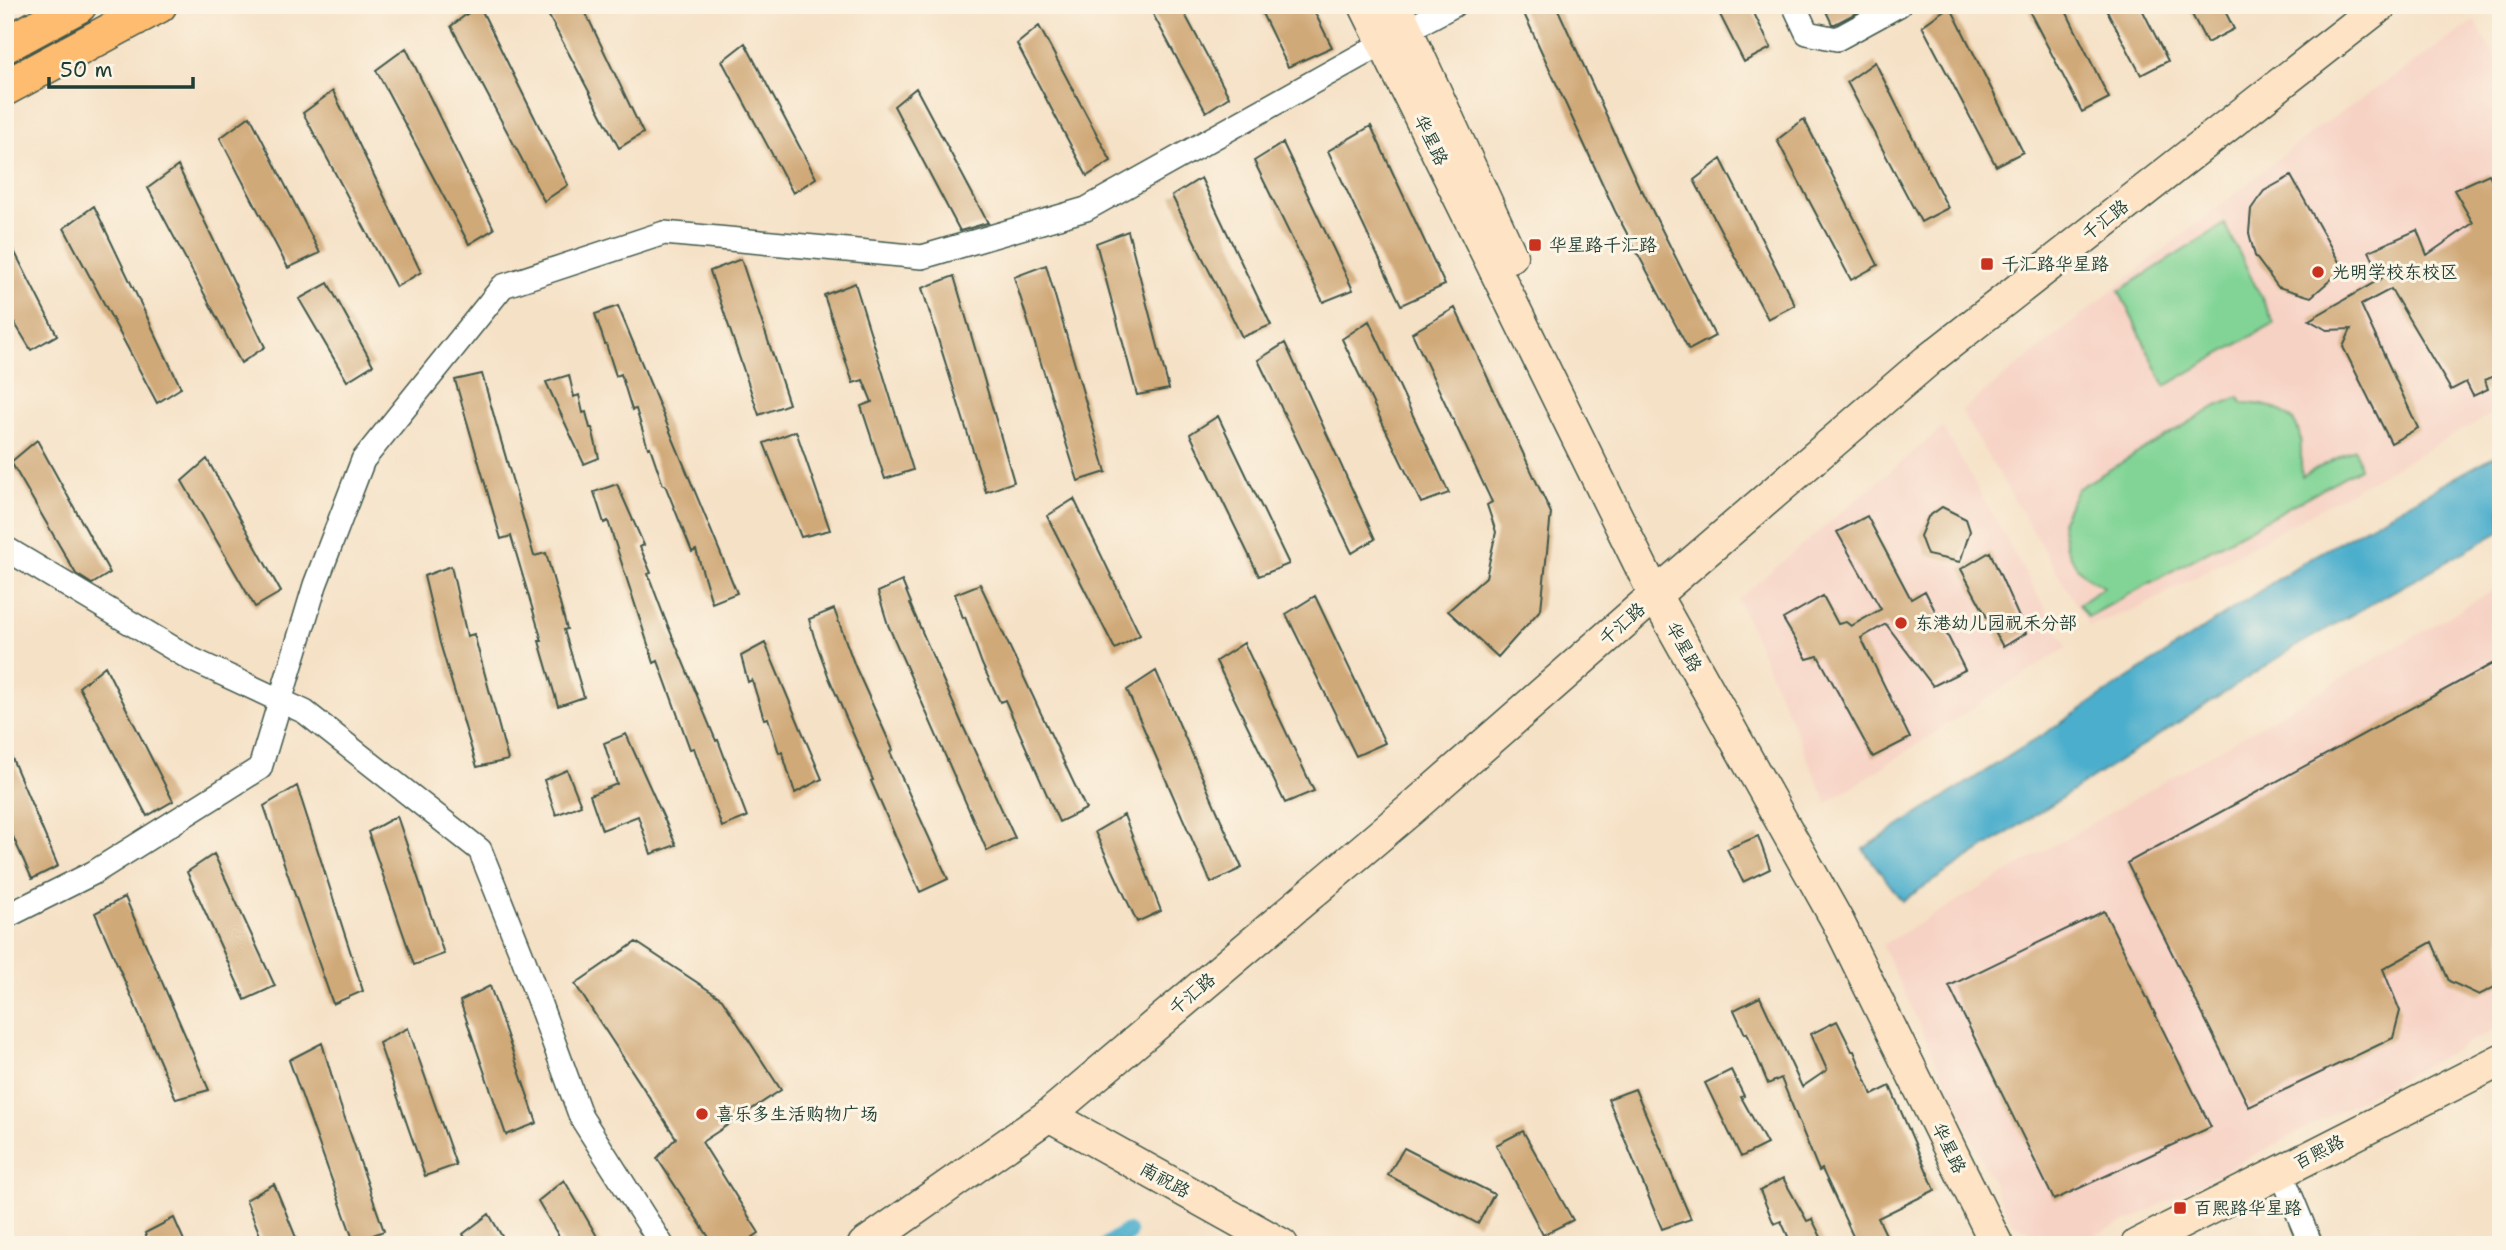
<svg xmlns="http://www.w3.org/2000/svg" width="2506" height="1250" font-family="'Shantell Sans','LXGW WenKai TC',sans-serif">
  <style>
    .built { fill: #f6d2c4 }
    .green { fill: #81d496; stroke: #508865; stroke-width: 2 }
    .water { fill: #4caecc; stroke: #367680; stroke-width: 2 }
    .lines { fill: none; stroke-linecap: round; stroke-linejoin: round }
    .canal { stroke: #4caecc; stroke-width: 19 }
    .building { fill: #d0a978 }
    .street-casing { stroke: #3f564a; stroke-width: 26 }
    .secondary-casing { stroke: #3f564a; stroke-width: 35 }
    .primary-casing { stroke: #3f564a; stroke-width: 38 }
    .street { stroke: #fff; stroke-width: 23 }
    .secondary { stroke: #fee4c5; stroke-width: 32 }
    .primary { stroke: #fdbc6f; stroke-width: 35 }
    .poi-dot { fill: #c8321e; stroke: #fcf5e5; stroke-width: 2.5 }
    .labels { text-anchor: middle; dominant-baseline: central; stroke-width: 6; stroke-linejoin: round; paint-order: stroke }
    .street-label { font-size: 18px; fill: #1f3d34; stroke: #fcf5e5 }
    .poi-label { font-size: 18px; fill: #1f3d34; stroke: #fcf5e5; text-anchor: start }
  </style>
  <rect width="100%" height="100%" fill="#fcf5e5"/>
  <filter id="ink" filterUnits="userSpaceOnUse"><feTurbulence type="fractalNoise" baseFrequency=".0143" numOctaves="2"/><feDisplacementMap in="SourceGraphic" scale="14" xChannelSelector="R" yChannelSelector="G"/><feConvolveMatrix kernelMatrix="1 2 1 2 8 2 1 2 1" color-interpolation-filters="sRGB"/></filter>
  <filter id="wash" filterUnits="userSpaceOnUse"><feTurbulence type="fractalNoise" baseFrequency=".00686" numOctaves="4" result="noise"/><feDisplacementMap in="SourceGraphic" scale="28" xChannelSelector="R" yChannelSelector="G"/><feGaussianBlur stdDeviation="1.57" result="paint"/><feColorMatrix in="noise" values="0 0 0 0 0 0 0 0 0 0 0 0 0 0 0 0 0 1.4 0 .05"/><feComposite in="paint" operator="in"/></filter>
  <g filter="url(#wash)">
    <rect width="100%" height="100%" fill="#f5e1c6"/>
    <path class="built" d="M 2475,21 L 2501,68 L 2501,409 L 2141,607 L 2089,626 L 1961,411 L 2308,135 Z
      M 1943,427 L 2067,647 L 1827,803 L 1738,599 Z
      M 2501,586 L 2501,1026 L 2135,1218 L 2077,1242 L 2037,1236 L 2011,1222 L 1882,945 Z"/>
    <path class="green" d="M 2225,224 L 2274,323 L 2165,386 L 2119,291 Z
      M 2239,397 L 2242,403 C 2265,403 2296,410 2300,437 C 2302,450 2300,463 2302,476 L 2355,449 L 2360,468 L 2088,617 L 2079,604 L 2104,587 L 2085,576 L 2076,566 L 2066,548 L 2061,522 L 2077,489 L 2217,406 Z"/>
    <path class="water" d="M 2501,452 L 2501,531 L 2300,644 L 1902,901 L 1863,849 L 2050,730 L 2302,563 Z"/>
    <g class="lines">
      <path class="canal" d="M 1109,1245 L 1127,1233"/>
    </g>
    <g id="blocks">
      <path class="building" d="M 479,5 L 568,185 L 544,201 L 451,26 Z
        M 543,5 L 582,5 L 643,133 L 619,148 Z
        M 1148,5 L 1180,5 L 1229,97 L 1206,112 Z
        M 1258,5 L 1311,5 L 1332,47 L 1288,67 Z
        M 1520,5 L 1556,5 L 1641,191 L 1642,190 L 1715,336 L 1689,350 L 1615,211 Z
        M 1715,5 L 1750,5 L 1771,48 L 1744,62 Z
        M 1823,5 L 1857,5 L 1860,11 L 1835,24 L 1832,24 Z
        M 2026,5 L 2063,5 L 2109,98 L 2082,112 Z
        M 2104,5 L 2140,5 L 2168,61 L 2141,75 Z
        M 2187,5 L 2222,5 L 2234,29 L 2207,43 Z
        M 1950,6 L 2023,152 L 1996,166 L 1922,26 Z
        M 1039,26 L 1111,161 L 1087,176 L 1017,44 Z
        M 745,43 L 816,178 L 793,193 L 722,61 Z
        M 406,48 L 494,229 L 469,244 L 376,70 Z
        M 1875,62 L 1948,208 L 1921,222 L 1847,82 Z
        M 916,88 L 988,223 L 987,223 L 960,231 L 894,106 Z
        M 333,91 L 421,272 L 396,287 L 303,113 Z
        M 250,116 L 320,253 L 288,268 L 220,138 Z
        M 1804,119 L 1878,265 L 1851,280 L 1777,140 Z
        M 1371,126 L 1445,285 L 1401,305 L 1328,151 Z
        M 1283,143 L 1353,290 L 1323,302 L 1254,161 Z
        M 1721,159 L 1795,305 L 1768,319 L 1694,180 Z
        M 178,166 L 265,347 L 241,363 L 148,188 Z
        M 2489,174 L 2501,197 L 2501,373 L 2485,380 L 2488,389 L 2473,396 L 2466,382 L 2451,390 L 2391,289 L 2361,305 L 2418,428 L 2391,443 L 2343,347 L 2351,329 L 2327,330 L 2309,320 L 2382,278 L 2369,251 L 2417,230 L 2427,255 L 2473,223 L 2454,190 Z
        M 2291,176 L 2343,269 L 2311,297 L 2278,287 L 2255,256 L 2249,233 L 2251,209 L 2258,199 L 2264,191 Z
        M 1201,178 L 1271,325 L 1242,337 L 1172,196 Z
        M 94,206 L 181,388 L 157,403 L 64,228 Z
        M 1128,231 L 1169,389 L 1137,395 L 1096,243 Z
        M 5,233 L 57,335 L 31,350 L 5,307 Z
        M 741,259 L 789,404 L 759,415 L 710,271 Z
        M 1046,265 L 1106,472 L 1078,481 L 1014,277 Z
        M 954,276 L 1014,482 L 986,492 L 922,288 Z
        M 328,283 L 373,365 L 347,381 L 299,299 Z
        M 855,283 L 913,470 L 885,479 L 861,406 L 872,402 L 863,380 L 853,383 L 824,295 Z
        M 618,306 L 737,593 L 712,603 L 696,550 L 692,552 L 665,485 L 663,485 L 650,447 L 648,448 L 636,409 L 632,410 L 621,374 L 616,376 L 606,344 L 605,344 L 595,314 Z
        M 1455,308 L 1551,513 L 1541,609 L 1498,657 L 1448,611 L 1486,577 L 1496,532 L 1487,505 L 1492,502 L 1412,333 Z
        M 1369,321 L 1449,493 L 1421,503 L 1342,339 Z
        M 1285,343 L 1375,539 L 1352,553 L 1258,360 Z
        M 482,374 L 534,556 L 546,553 L 567,629 L 564,630 L 584,697 L 558,706 L 539,641 L 542,641 L 511,536 L 501,539 L 455,380 Z
        M 569,375 L 574,397 L 579,395 L 583,413 L 586,412 L 590,428 L 592,428 L 599,458 L 584,464 L 546,382 Z
        M 1218,416 L 1289,564 L 1259,576 L 1190,434 Z
        M 796,431 L 830,530 L 801,537 L 764,443 Z
        M 37,440 L 110,573 L 92,584 L 76,574 L 11,462 Z
        M 207,459 L 281,592 L 255,607 L 182,481 Z
        M 617,484 L 644,545 L 640,547 L 651,573 L 648,574 L 665,619 L 716,741 L 718,740 L 747,817 L 722,827 L 694,748 L 690,749 L 658,661 L 654,663 L 608,521 L 604,523 L 594,492 Z
        M 1074,499 L 1140,635 L 1115,649 L 1047,516 Z
        M 1942,507 L 1966,519 L 1970,531 L 1960,562 L 1927,555 L 1920,536 L 1928,517 Z
        M 1867,516 L 1911,599 L 1925,591 L 1965,670 L 1933,686 L 1886,624 L 1861,638 L 1910,738 L 1873,757 L 1818,656 L 1807,659 L 1783,619 L 1823,596 L 1838,624 L 1846,622 L 1851,626 L 1881,609 L 1837,532 Z
        M 1990,552 L 2026,633 L 2003,647 L 1961,569 Z
        M 451,566 L 467,636 L 474,634 L 508,760 L 477,767 L 440,643 L 424,576 Z
        M 902,581 L 911,603 L 910,604 L 963,726 L 1015,838 L 987,851 L 888,625 L 878,592 Z
        M 980,584 L 1086,809 L 1059,822 L 1005,700 L 1000,702 L 982,664 L 965,617 L 963,618 L 955,594 Z
        M 1315,596 L 1385,743 L 1356,756 L 1286,614 Z
        M 834,609 L 855,666 L 893,750 L 890,752 L 948,879 L 920,892 L 871,781 L 873,780 L 829,678 L 814,637 L 809,619 Z
        M 765,643 L 822,779 L 795,793 L 782,752 L 779,753 L 768,718 L 764,719 L 752,680 L 748,682 L 741,656 Z
        M 1244,643 L 1314,791 L 1285,803 L 1216,661 Z
        M 2492,664 L 2501,685 L 2501,984 L 2479,995 L 2449,981 L 2432,942 L 2383,969 L 2400,1011 L 2393,1038 L 2249,1107 L 2127,863 Z
        M 105,666 L 173,801 L 147,816 L 79,687 Z
        M 1156,671 L 1242,868 L 1211,883 L 1127,690 Z
        M 626,734 L 676,845 L 651,854 L 638,816 L 602,830 L 590,795 L 617,784 L 604,743 Z
        M 5,742 L 58,866 L 32,879 L 5,819 Z
        M 567,770 L 581,805 L 556,815 L 544,780 Z
        M 297,786 L 363,991 L 333,1004 L 264,806 Z
        M 1124,815 L 1161,911 L 1137,922 L 1095,832 Z
        M 397,816 L 444,954 L 414,965 L 368,832 Z
        M 1758,836 L 1770,869 L 1743,882 L 1727,849 Z
        M 214,854 L 275,986 L 245,1000 L 187,872 Z
        M 125,897 L 209,1090 L 176,1099 L 95,913 Z
        M 2104,911 L 2211,1127 L 2054,1200 L 1949,986 Z
        M 636,942 L 722,999 L 781,1090 L 702,1142 L 759,1233 L 741,1245 L 714,1245 L 657,1158 L 676,1138 L 575,984 Z
        M 490,986 L 537,1123 L 506,1135 L 460,1001 Z
        M 1760,997 L 1802,1087 L 1827,1070 L 1811,1034 L 1837,1021 L 1852,1051 L 1854,1051 L 1872,1095 L 1890,1086 L 1935,1190 L 1878,1218 L 1891,1245 L 1857,1245 L 1822,1169 L 1819,1171 L 1781,1078 L 1768,1084 L 1747,1033 L 1745,1034 L 1734,1010 Z
        M 408,1028 L 456,1165 L 425,1176 L 379,1043 Z
        M 322,1043 L 340,1104 L 384,1231 L 354,1242 L 289,1060 Z
        M 1731,1070 L 1744,1096 L 1741,1097 L 1767,1144 L 1741,1157 L 1705,1083 Z
        M 1635,1089 L 1691,1219 L 1662,1229 L 1608,1099 Z
        M 1523,1131 L 1573,1220 L 1543,1235 L 1496,1145 Z
        M 1404,1148 L 1494,1194 L 1478,1224 L 1388,1175 Z
        M 1783,1178 L 1807,1221 L 1812,1219 L 1825,1245 L 1792,1245 L 1781,1221 L 1774,1224 L 1760,1191 Z
        M 564,1180 L 580,1207 L 602,1245 L 564,1245 L 538,1201 Z
        M 274,1184 L 286,1213 L 299,1245 L 264,1245 L 246,1200 Z
        M 489,1214 L 507,1245 L 469,1245 L 463,1234 Z
        M 174,1218 L 186,1245 L 149,1245 L 145,1233 Z"/>
    </g>
  </g>
  <g filter="url(#ink)">
    <use href="#blocks" fill-opacity="0" stroke="#3f564a" stroke-width="2"/>
    <g class="lines">
      <defs>
        <path id="street" d="M 1794,5 L 1807,33 L 1837,39 L 1899,5
          M 5,548 L 191,659 L 305,712 L 480,850 L 523,958 L 581,1117 L 662,1245
          M 5,917 L 93,873 L 260,768 L 315,585 L 363,460 L 503,286 L 664,233 L 922,257 L 1086,209 L 1383,43 L 1454,5
          M 2281,1172 L 2311,1245"/>
        <path id="secondary" d="M 1365,5 L 1655,595 L 1838,922 L 1997,1245
          M 1395,5 L 1511,256
          M 1049,1115 L 1282,1245
          M 864,1245 L 1049,1115 L 1410,810 L 1655,595 L 1927,361 L 2381,5
          M 2137,1245 L 2501,1060"/>
        <path id="primary" d="M 5,45 L 79,5
          M 5,88 L 159,5"/>
      </defs>
      <use href="#street" class="street-casing"/>
      <use href="#secondary" class="secondary-casing"/>
      <use href="#primary" class="primary-casing"/>
      <use href="#street" class="street"/>
      <use href="#secondary" class="secondary"/>
      <use href="#primary" class="primary"/>
    </g>
  </g>
  <g class="poi-dot">
    <rect x="1528" y="238" width="14" height="14" rx="3.5"/>
    <rect x="1980" y="257" width="14" height="14" rx="3.5"/>
    <circle cx="2318" cy="272" r="7"/>
    <circle cx="1901" cy="623" r="7"/>
    <circle cx="702" cy="1114" r="7"/>
    <rect x="2173" y="1201" width="14" height="14" rx="3.5"/>
  </g>
  <g class="labels">
    <g class="street-label">
      <text transform="translate(1431 140) rotate(64)">华星路</text>
      <text transform="translate(2105 220) rotate(-38)">千汇路</text>
      <text transform="translate(1622 624) rotate(-41)">千汇路</text>
      <text transform="translate(1684 647) rotate(61)">华星路</text>
      <text transform="translate(1192 994) rotate(-40)">千汇路</text>
      <text transform="translate(1949 1148) rotate(64)">华星路</text>
      <text transform="translate(2319 1152) rotate(-27)">百熙路</text>
      <text transform="translate(1165 1180) rotate(29)">南祝路</text>
    </g>
    <g class="poi-label">
      <text x="1549" y="245">华星路千汇路</text>
      <text x="2001" y="264">千汇路华星路</text>
      <text x="2332" y="272">光明学校东校区</text>
      <text x="1915" y="623">东港幼儿园祝禾分部</text>
      <text x="716" y="1114">喜乐多生活购物广场</text>
      <text x="2194" y="1208">百熙路华星路</text>
    </g>
  </g>
  <rect width="2506" height="1250" fill="none" stroke="#fcf5e5" stroke-width="28"/>
  <path d="M49 77v10h144v-10" fill="none" stroke="#1f3d34" stroke-width="3.5"/>
  <text x="60" y="77" font-size="21" fill="#1f3d34" stroke="#fcf5e5" stroke-width="5" paint-order="stroke">50 m</text>
</svg>
